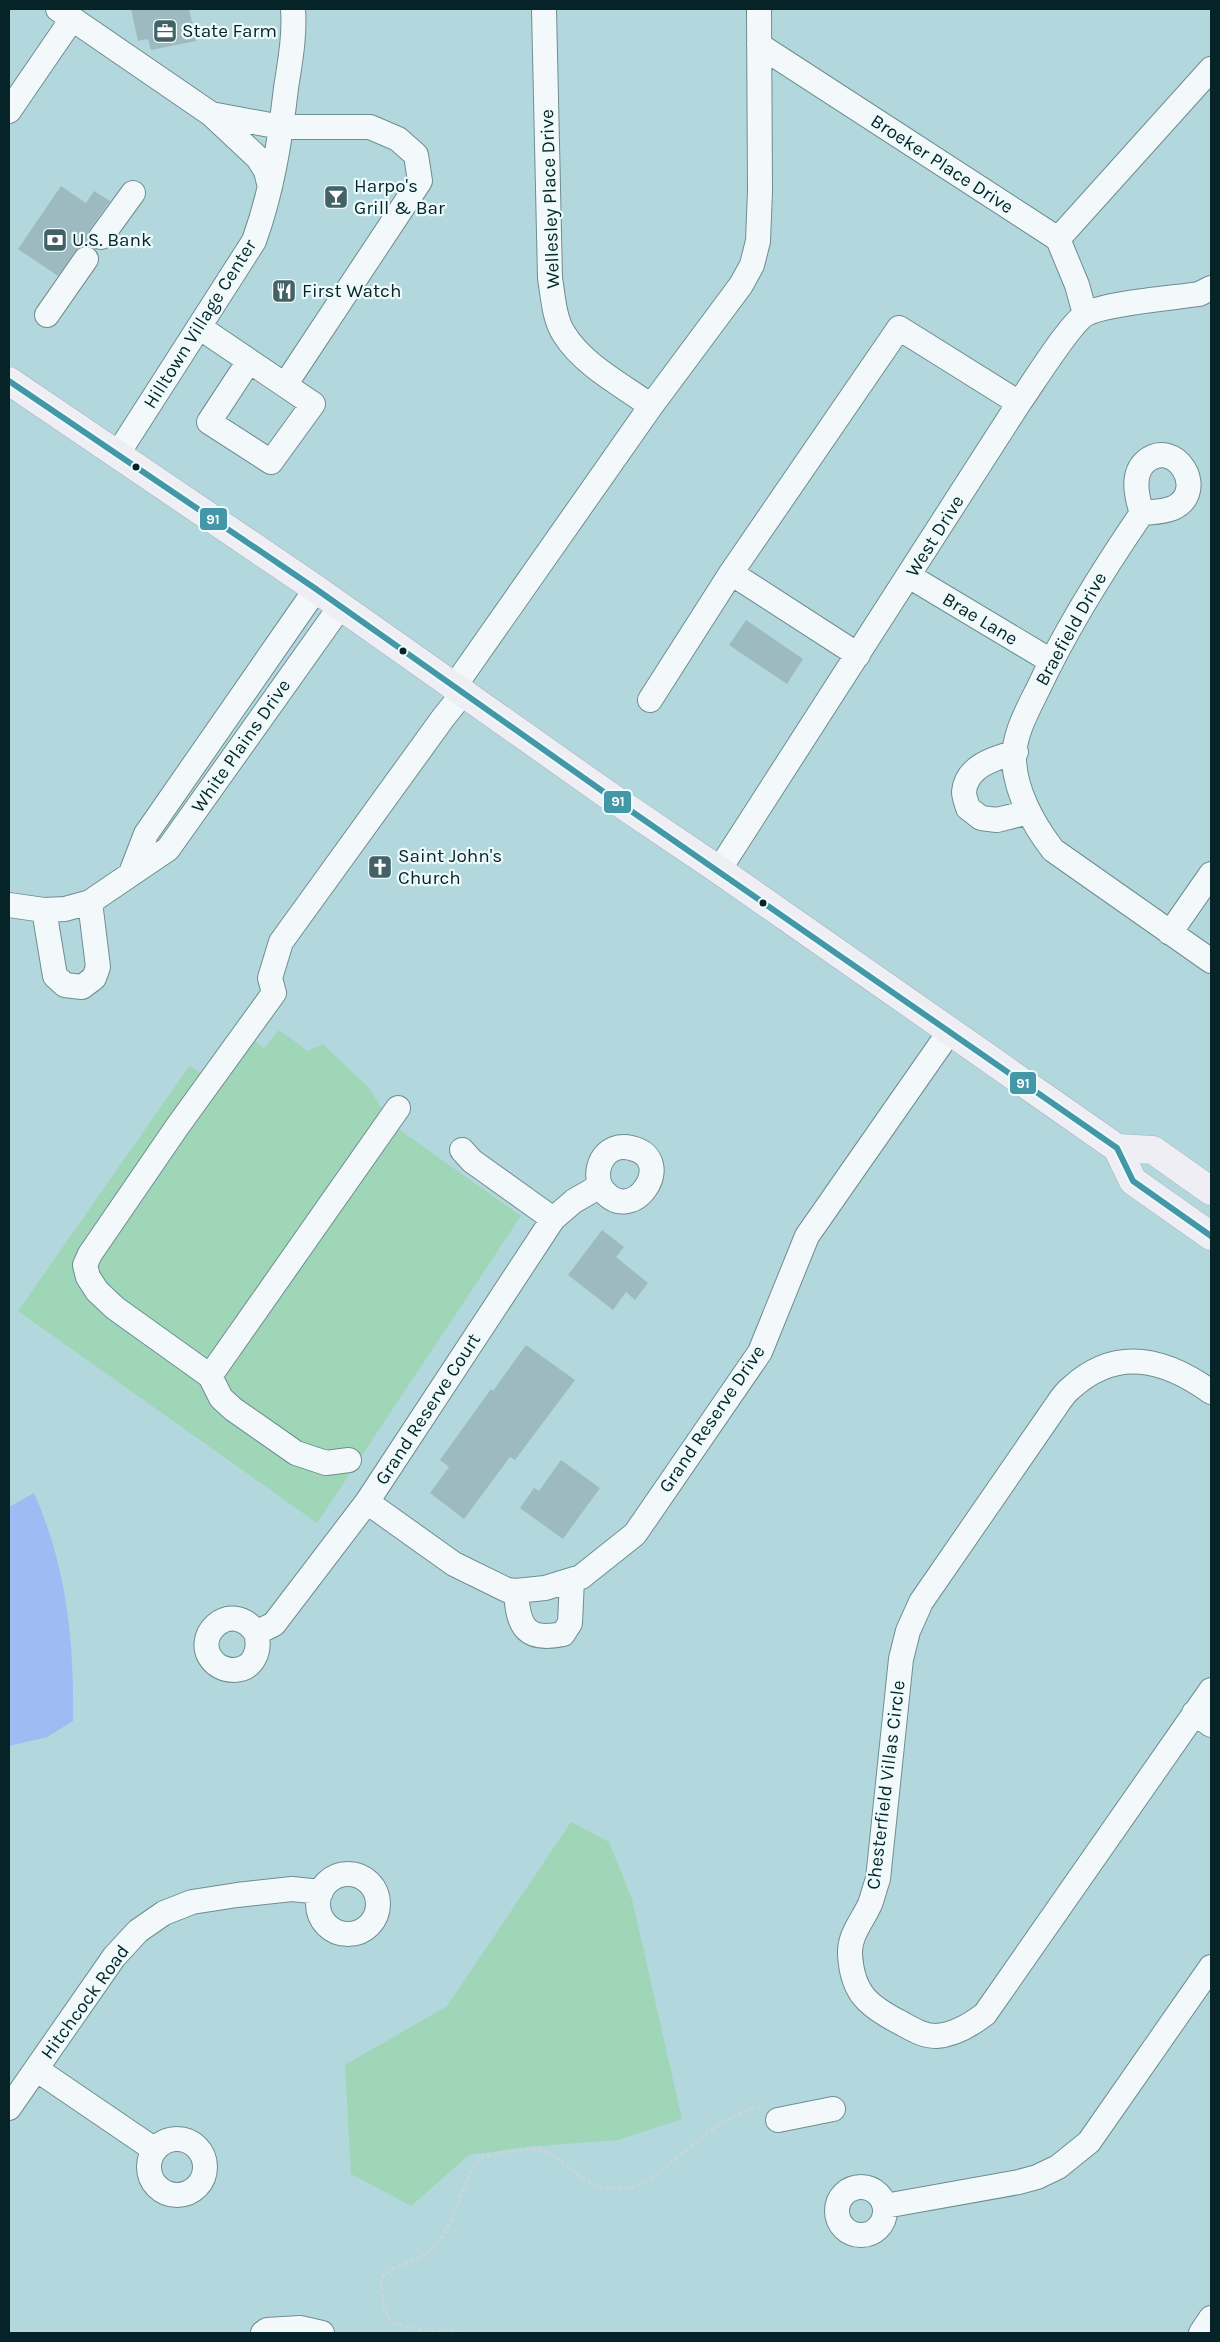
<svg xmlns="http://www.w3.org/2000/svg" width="1220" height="2342" font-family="Karla,sans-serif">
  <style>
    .green { fill: #9fd6b7 }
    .water { fill: #9cbcf3 }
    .building { fill: #9ebac1 }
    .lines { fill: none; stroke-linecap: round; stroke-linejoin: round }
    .minor-casing { stroke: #6e8d91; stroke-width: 26 }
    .major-casing { stroke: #a6afbb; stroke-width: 29 }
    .path { stroke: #c9d5d8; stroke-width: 3; stroke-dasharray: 4 2.5; stroke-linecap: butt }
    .minor { stroke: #f3f9fa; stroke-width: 24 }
    .major { stroke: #eeeef4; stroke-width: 28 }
    .bus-1-casing { stroke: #eefbfd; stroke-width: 10 }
    .bus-1 { stroke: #4397a6; stroke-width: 6 }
    .bus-dot { fill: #062327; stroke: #eefbfd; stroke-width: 2 }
    .labels { text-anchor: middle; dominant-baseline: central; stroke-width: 4.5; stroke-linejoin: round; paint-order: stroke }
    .poi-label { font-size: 19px; fill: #062327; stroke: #eefbfd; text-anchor: start }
    .street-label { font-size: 19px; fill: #062327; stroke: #eefbfd }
    .line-badge { stroke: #eefbfd; stroke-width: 2 }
    .badge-label { font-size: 14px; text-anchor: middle; font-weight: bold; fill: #fff }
  </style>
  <rect width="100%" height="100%" fill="#b2d8dd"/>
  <path class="green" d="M 279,1030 L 308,1051 L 323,1044 L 369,1088 L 386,1115 L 400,1130 L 521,1216 L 317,1523 L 18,1311 L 190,1065 L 218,1087 L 252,1039 L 264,1048 Z
    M 571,1822 L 609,1842 L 632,1899 L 682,2119 L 618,2140 L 525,2147 L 469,2155 L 411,2206 L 351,2174 L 345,2065 L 447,2006 Z"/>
  <path class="water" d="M 34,1493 C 67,1567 74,1642 73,1721 L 47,1737 L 9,1746 L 9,1507 Z"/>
  <path class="building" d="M 131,9 L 189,9 L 196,41 L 151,50 L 148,39 L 138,41 Z
    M 61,186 L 86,203 L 94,191 L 110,201 L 90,229 L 87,236 L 92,247 L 80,247 L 58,276 L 18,249 Z
    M 746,620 L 803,659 L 787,684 L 729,645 Z
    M 602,1230 L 624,1247 L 616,1257 L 648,1283 L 635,1300 L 626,1292 L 613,1310 L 568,1275 Z
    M 526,1345 L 575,1380 L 515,1460 L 510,1457 L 464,1519 L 430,1493 L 449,1467 L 440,1460 L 491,1389 L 493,1391 Z
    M 561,1460 L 600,1488 L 563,1539 L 520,1508 L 534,1488 L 539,1491 Z"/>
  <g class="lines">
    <defs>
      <path id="minor" d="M 58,9 L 211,114 L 258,158 L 266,171 L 270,187
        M 544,9 L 550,278 C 553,296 554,319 564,334 C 583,365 622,385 651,406
        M 759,45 L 1058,239 L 1077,285 L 1085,314
        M 9,111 L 72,19
        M 211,114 L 281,127 L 370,127 L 398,139 L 416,155 L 420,181 L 285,385
        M 101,237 L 133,193
        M 1058,239 L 1211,69
        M 47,315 L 86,259
        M 199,327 L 313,404 L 271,462 L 209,422 L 249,361
        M 117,455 L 254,241 C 272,191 280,141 286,88 C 290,62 295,36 293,9
        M 1142,513 C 1137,498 1131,475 1145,462 C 1175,436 1209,491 1173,508 C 1164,512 1152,512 1142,513 C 1103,570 1067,627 1038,689 C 1027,711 1013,736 1014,761 C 1016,793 1034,825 1053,850 L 1211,961
        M 731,573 L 858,655
        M 909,576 L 1051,661
        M 454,687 L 651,406 L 741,285 L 752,265 L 758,241 L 760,191 L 759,9
        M 650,700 L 731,573 L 899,328 L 1019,403
        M 1016,752 C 995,758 966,766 964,792 C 964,797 967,804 968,808 L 981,818 L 997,820 L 1029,812
        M 719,870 L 1019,403 C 1032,385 1070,323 1086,314 C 1106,303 1173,298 1199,294 L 1211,288
        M 131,873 L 146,834 L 316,589
        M 9,905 L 44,910 L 65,909 L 90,902 L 168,849 L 340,607
        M 44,910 L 55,976 L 65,985 L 82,987 L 94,978 L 98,967 L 90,902
        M 1170,933 L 1211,874
        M 462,1150 L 472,1161 L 553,1219
        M 210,1376 L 398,1108
        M 1211,1392 C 1165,1359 1117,1346 1071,1388 C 1063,1394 1058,1404 1052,1412 L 921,1602 L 908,1631 L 901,1659 L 878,1879 C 875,1887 873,1896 870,1904 C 863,1920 849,1935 850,1954 C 852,1993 868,2006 901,2023 C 912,2029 923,2036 936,2036 C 954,2035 972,2024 985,2014 L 1211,1690
        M 349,1460 L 326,1463 L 296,1453 L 233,1409 L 221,1398 L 210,1376 L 115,1308 L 97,1291 L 88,1277 L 85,1265 L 90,1254 L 177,1127 L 274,993 L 270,978 L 281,942 L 443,718 L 463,693
        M 367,1502 L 454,1564 L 507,1590 L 516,1591 L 545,1588 L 581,1577 L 635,1534 L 760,1352 L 807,1236 L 950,1031
        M 516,1591 C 518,1626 525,1642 563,1634 L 570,1623 L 572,1580
        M 256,1633 C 231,1596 187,1639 216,1664 C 221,1668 228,1670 234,1670 C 254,1669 261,1650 256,1633 L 274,1624 L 367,1502 L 553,1219 L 574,1201 L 600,1186 C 630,1233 680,1159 631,1148 C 607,1142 593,1165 600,1186
        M 1194,1713 L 1211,1725
        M318 1904a30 30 0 1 1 60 0a30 30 0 1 1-60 0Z
        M 36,2069 L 155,2150
        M 9,2108 L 114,1957 L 138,1931 L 164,1913 L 192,1902 L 237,1895 L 292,1889 L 321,1892
        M 778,2120 L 833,2109
        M149 2167a28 28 0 1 1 56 0a28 28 0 1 1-56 0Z
        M837 2211a24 24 0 1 1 48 0a24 24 0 1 1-48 0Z
        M 885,2206 L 1019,2182 L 1037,2177 L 1058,2167 L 1089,2142 L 1211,1967
        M 263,2333 L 267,2330 L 300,2328 L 322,2333
        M 1201,2333 L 1211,2318"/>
      <path id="major" d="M 9,381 L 316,589 L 608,795 L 719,870 L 1117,1148 L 1133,1181 L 1211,1236
        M 1117,1148 L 1153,1150 L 1211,1191"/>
    </defs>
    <use href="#minor" class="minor-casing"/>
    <use href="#major" class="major-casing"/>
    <path class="path" d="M 460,2333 C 449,2328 443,2332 432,2331 C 418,2331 404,2326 391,2322 L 384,2309 L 381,2279 C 393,2263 419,2263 433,2248 C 456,2223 460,2188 477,2161 L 483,2157 C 498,2154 526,2147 540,2150 C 549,2151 556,2158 563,2163 C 584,2180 599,2192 628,2188 C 648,2185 664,2168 679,2156 C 702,2137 731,2112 760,2107"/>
    <use href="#minor" class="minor"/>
    <use href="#major" class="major"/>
    <defs>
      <path id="bus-1" d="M 9,381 L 316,589 L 608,795 L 1117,1148 L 1133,1181 L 1211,1236"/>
    </defs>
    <use href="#bus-1" class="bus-1-casing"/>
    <use href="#bus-1" class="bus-1"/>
  </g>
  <defs>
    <symbol id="office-square" viewBox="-11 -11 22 22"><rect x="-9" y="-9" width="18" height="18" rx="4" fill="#426267" stroke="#eefbfd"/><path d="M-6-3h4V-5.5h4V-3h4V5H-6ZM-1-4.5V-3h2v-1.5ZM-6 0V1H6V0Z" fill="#fff"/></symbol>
    <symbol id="bar-square" viewBox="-11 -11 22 22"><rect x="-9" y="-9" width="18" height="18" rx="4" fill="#426267" stroke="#eefbfd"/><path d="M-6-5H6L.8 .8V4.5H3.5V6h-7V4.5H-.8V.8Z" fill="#fff"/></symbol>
    <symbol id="bank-square" viewBox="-11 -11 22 22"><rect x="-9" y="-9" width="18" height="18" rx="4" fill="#426267" stroke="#eefbfd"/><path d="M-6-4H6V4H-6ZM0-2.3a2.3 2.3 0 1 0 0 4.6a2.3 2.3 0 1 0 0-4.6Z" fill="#fff"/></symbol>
    <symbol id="restaurant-square" viewBox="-11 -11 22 22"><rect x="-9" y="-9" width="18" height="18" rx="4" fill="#426267" stroke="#eefbfd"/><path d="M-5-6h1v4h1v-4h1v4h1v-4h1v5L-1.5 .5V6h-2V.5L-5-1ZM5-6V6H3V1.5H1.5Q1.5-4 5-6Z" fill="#fff"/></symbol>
    <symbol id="church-square" viewBox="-11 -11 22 22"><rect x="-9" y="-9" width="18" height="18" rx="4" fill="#426267" stroke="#eefbfd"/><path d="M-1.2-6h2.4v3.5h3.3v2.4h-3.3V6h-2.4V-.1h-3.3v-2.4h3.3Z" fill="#fff"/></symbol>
  </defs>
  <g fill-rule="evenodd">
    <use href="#office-square" x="151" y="17" width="28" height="28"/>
    <use href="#bar-square" x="322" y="183" width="28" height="28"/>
    <use href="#bank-square" x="41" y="226" width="28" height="28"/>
    <use href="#restaurant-square" x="270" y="277" width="28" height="28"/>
    <use href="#church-square" x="366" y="853" width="28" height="28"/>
  </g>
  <g class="bus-dot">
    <circle cx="136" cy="467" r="4.5"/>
    <circle cx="403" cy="651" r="4.5"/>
    <circle cx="763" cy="903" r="4.5"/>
  </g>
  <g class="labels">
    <g class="poi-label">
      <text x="182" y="31">State Farm</text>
      <text x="354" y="186">Harpo's<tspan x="354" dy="22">Grill &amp; Bar</tspan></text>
      <text x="72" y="240">U.S. Bank</text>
      <text x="302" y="291">First Watch</text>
      <text x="398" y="856">Saint John's<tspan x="398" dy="22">Church</tspan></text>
    </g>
    <g class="street-label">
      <text transform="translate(942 164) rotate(33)">Broeker Place Drive</text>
      <text transform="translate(550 199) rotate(-92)">Wellesley Place Drive</text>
      <text transform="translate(200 324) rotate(-58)">Hilltown Village Center</text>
      <text transform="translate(935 536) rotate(-58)">West Drive</text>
      <text transform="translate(980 619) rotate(31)">Brae Lane</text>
      <text transform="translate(1071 629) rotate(-61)">Braefield Drive</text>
      <text transform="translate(241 746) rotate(-55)">White Plains Drive</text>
      <text transform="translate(428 1409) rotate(-57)">Grand Reserve Court</text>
      <text transform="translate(712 1419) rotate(-56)">Grand Reserve Drive</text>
      <text transform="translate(886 1785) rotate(-83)">Chesterfield Villas Circle</text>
      <text transform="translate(85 2002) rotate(-54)">Hitchcock Road</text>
    </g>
  </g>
  <g class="line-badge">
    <rect x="199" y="507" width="29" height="24" rx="5" fill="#4397a6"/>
    <rect x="603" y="790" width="29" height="24" rx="5" fill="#4397a6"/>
    <rect x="1009" y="1071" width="28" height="24" rx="5" fill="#4397a6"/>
  </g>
  <g class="badge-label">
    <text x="213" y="524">91</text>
    <text x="618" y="806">91</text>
    <text x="1023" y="1088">91</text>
  </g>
  <rect width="1220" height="2342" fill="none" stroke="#062327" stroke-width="20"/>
</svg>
